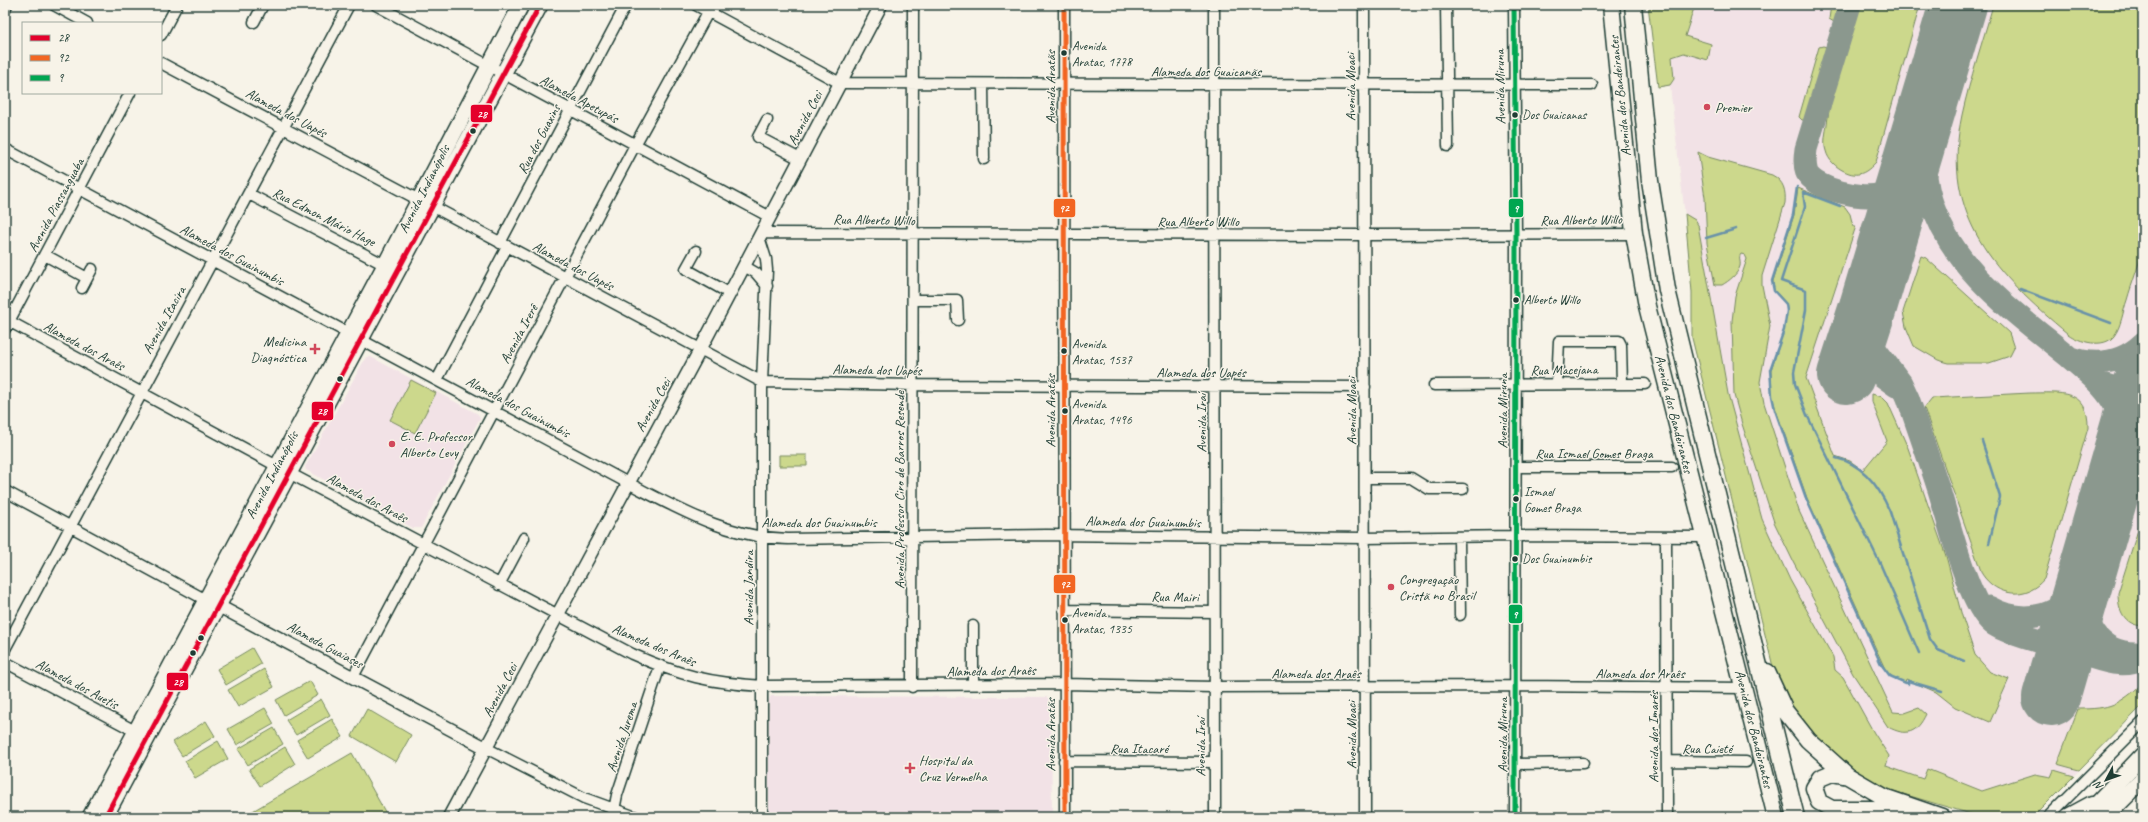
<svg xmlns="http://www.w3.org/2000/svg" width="2148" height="822" font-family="Caveat,sans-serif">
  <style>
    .built { fill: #f2e2e6 }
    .green { fill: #ccd88c; stroke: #768a60 }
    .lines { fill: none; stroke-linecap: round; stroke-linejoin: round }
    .stream { stroke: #6992a9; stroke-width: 2.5 }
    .taxiway { stroke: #8b988e; stroke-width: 23 }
    .runway { stroke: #8b988e; stroke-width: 58 }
    .minor-casing { stroke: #1f3d34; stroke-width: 13 }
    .tertiary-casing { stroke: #1f3d34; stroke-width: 15 }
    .primary-casing { stroke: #1f3d34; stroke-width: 18 }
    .trunk-casing { stroke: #1f3d34; stroke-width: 19 }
    .minor { stroke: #f7f3e8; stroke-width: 10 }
    .tertiary { stroke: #f7f3e8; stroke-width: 12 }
    .primary { stroke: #f7f3e8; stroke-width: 15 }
    .trunk { stroke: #f7f3e8; stroke-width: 16 }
    .bus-1-casing { stroke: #f7f3e8; stroke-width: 8 }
    .bus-2-casing { stroke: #f7f3e8; stroke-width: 8 }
    .bus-3-casing { stroke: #f7f3e8; stroke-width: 8 }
    .bus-1 { stroke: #e4002b; stroke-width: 5 }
    .bus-2 { stroke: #f26522; stroke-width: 5 }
    .bus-3 { stroke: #00a651; stroke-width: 5 }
    .bus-dot { fill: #1f3d34; stroke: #f7f3e8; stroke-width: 1.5 }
    .poi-dot { fill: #d1495b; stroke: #f7f3e8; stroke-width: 1.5 }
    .labels { text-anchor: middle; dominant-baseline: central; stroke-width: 3; stroke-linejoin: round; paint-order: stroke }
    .bus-label { font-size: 13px; fill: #1f3d34; stroke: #f7f3e8; text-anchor: start }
    .street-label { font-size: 14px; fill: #1f3d34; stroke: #f7f3e8 }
    .poi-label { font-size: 14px; fill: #1f3d34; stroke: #f7f3e8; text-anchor: start }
    .line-badge { stroke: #f7f3e8; stroke-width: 1.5 }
    .badge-label { font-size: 11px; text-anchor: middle; font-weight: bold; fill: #fff }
  </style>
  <rect width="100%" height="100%" fill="#f7f3e8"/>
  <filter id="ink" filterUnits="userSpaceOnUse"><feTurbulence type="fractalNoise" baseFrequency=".025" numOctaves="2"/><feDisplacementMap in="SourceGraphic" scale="8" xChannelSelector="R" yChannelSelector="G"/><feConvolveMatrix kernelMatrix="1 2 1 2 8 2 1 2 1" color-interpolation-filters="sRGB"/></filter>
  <g filter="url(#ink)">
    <path class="built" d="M 1648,5 L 2143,5 L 2143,705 L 2044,806 L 2029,817 L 1981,817 L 1893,791 L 1774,671 L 1692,338 L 1693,313 L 1689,251 L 1670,86 L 1658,87 Z
      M 366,357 L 371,357 L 478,414 L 480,418 L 421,528 L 413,528 L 306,470 L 305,467 Z
      M 771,696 L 1046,697 L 1049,699 L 1051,705 L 1052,817 L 769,817 L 769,700 Z"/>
    <path class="green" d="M 1648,5 L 1695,5 L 1685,36 L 1711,44 L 1708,60 L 1684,53 L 1672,57 L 1674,79 L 1670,85 L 1658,87 Z
      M 1831,5 L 1843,5 L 1838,19 L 1834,22 L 1829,19 Z
      M 1857,5 L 1920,5 L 1876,162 C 1866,173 1858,178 1844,171 C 1836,167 1828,160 1826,151 C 1823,143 1826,132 1827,124 C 1832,83 1844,44 1857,5 Z
      M 1993,5 L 2143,5 C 2143,61 2143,117 2143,173 C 2143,194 2146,225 2143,245 C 2140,264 2132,282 2127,300 C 2123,311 2121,327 2114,336 C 2104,349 2079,342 2068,334 C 1996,274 1940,217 1962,115 C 1970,78 1983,41 1993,5 Z
      M 1823,46 L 1827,47 L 1829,52 L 1811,116 L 1807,120 L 1802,120 L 1799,117 L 1819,47 Z
      M 1698,152 L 1708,157 L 1772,175 C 1784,181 1786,191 1785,203 L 1762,276 L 1762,285 L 1770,326 L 1760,382 L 1764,403 L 1799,511 L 1893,712 L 1905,713 L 1919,708 L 1926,714 C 1917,733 1907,737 1888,727 L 1853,674 L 1793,561 L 1774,522 L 1742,424 L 1734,395 L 1732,321 L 1735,296 L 1747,259 L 1745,255 L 1741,254 C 1738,258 1741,261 1740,266 C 1738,274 1729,281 1722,285 L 1715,285 L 1707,243 L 1705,198 Z
      M 1798,188 L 1845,207 L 1850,214 L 1853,226 L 1856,226 L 1806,378 L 1835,456 L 1850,461 L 1863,470 L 1887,441 L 1872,402 L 1872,394 L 1882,397 L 1888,403 L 1908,448 L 1946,556 L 1962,616 L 1975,655 L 1990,672 L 2009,679 L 1990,722 L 1955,707 L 1936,692 L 1906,679 L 1905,682 L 1895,679 L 1886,671 L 1807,498 L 1776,410 L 1772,396 L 1771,370 L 1784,330 L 1787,311 L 1786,303 L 1774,290 L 1773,281 L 1794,215 Z
      M 1685,214 L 1695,220 L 1698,225 L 1728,394 L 1762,519 L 1790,580 L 1833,657 L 1835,670 L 1843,677 L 1874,733 L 1889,756 L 1886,766 L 1923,779 L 1927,769 L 1982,791 L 2035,774 L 2051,777 L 2054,770 L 2074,776 L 2036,814 L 2029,817 L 1981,817 L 1893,791 L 1859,774 L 1829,752 L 1791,709 L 1774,671 L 1692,338 L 1692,292 Z
      M 1921,256 L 1926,258 L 2009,333 L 2014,348 L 2010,356 L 1989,363 L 1949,363 L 1938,360 L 1914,346 L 1906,327 L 1903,312 Z
      M 411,380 L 436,393 L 415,433 L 390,420 Z
      M 2030,393 C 2059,393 2089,388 2088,428 L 2044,579 C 2027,600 1997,597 1982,574 L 1924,408 L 1932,398 Z
      M 779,455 L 807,455 L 807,466 L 779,466 Z
      M 2143,514 L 2143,626 C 2124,625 2118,610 2118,593 Z
      M 252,648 L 261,664 L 226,685 L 217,669 Z
      M 264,669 L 274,687 L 238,707 L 228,690 Z
      M 310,681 L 318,695 L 284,715 L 276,700 Z
      M 2143,683 L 2143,705 L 2079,770 L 2057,764 L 2078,709 C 2110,709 2119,705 2143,683 Z
      M 321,699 L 330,715 L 296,735 L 286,720 Z
      M 265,708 L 274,724 L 237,745 L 228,729 Z
      M 367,709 L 411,735 L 396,762 L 352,736 Z
      M 332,719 L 343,737 L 308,758 L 297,740 Z
      M 206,721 L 215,736 L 182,756 L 173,742 Z
      M 274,728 L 283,744 L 248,765 L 238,749 Z
      M 218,741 L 228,759 L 195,778 L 185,761 Z
      M 285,747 L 295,764 L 260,786 L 249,769 Z
      M 352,753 L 388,817 L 254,817 L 251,812 Z"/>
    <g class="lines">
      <path class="stream" d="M 1797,187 L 1793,215 L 1772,281 L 1774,291 L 1786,304 L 1787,311 L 1784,330 L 1770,370 L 1772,396 L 1775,410 L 1806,498 L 1881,664 L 1890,676 L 1906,683
        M 1840,206 L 1803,192 L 1805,207 L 1781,281 L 1806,290 L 1806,310 L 1794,372 L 1795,384 L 1807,415 L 1879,561 L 1919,653
        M 1706,238 L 1736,229
        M 2020,289 L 2111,323
        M 1982,441 L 2000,497 L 1989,544
        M 1836,458 C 1863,464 1880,488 1890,512 L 1930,639 L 1938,650 L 1964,661
        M 1908,684 L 1908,681 L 1942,691"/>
      <path class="taxiway" d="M 1850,5 L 1806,149 C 1805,157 1804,165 1807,173 C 1817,190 1863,200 1881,194 C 1893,191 1904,178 1910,168
        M 1927,110 C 1924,139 1922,171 1931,200 C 1952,270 2016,313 2069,357
        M 1868,307 L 1868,327 L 1872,345 L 1901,383 L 1908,398 C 1918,428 1929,459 1939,490 C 1949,522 1968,604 1993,624 C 2006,634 2055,646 2073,651 C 2095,658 2121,671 2143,659
        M 1850,363 L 1878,373 L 1896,386
        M 2099,383 L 2143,396
        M 2123,446 L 2143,422
        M 2120,459 C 2130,407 2105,388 2069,357 C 2097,367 2122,363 2143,343
        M 2081,590 C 2086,623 2095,652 2135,653
        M 1989,607 C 2015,622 2051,621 2071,596 C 2078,588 2082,579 2087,570"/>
      <path class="runway" d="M 1846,375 L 1868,307 L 1958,5
        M 2051,697 L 2143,379"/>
      <defs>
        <path id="minor" d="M 54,5 L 87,23
          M 376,5 L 770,217
          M 696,5 L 840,83 L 1592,85
          M 1064,5 L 1065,817
          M 1214,5 L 1215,817
          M 1364,5 L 1365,817
          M 1446,5 L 1448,146
          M 1514,5 L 1516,235 L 1515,817
          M 5,9 L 7,5
          M 254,22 L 263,5
          M 161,35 L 177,5
          M 161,63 L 419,200
          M 983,84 L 984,159
          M 767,120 L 758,137 L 800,159
          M 5,149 L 628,483 C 679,509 728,538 788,539 L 1046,535 L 1364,538 L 1516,536 L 1705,537
          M 249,194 L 385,265
          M 432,206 L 762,382 L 913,385 L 1365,387
          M 761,233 L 1364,235 L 1634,234
          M 759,237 L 766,259 L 767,270 L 762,382 L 762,817
          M 500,243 L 626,5
          M 696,251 L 686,269 L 729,293
          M 45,255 L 87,278
          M 744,266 L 756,273 L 767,286
          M 82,288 L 92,269
          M 913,300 L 957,300 L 958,320
          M 5,319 L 277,466
          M 5,329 L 130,93
          M 437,380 L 507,247
          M 1557,384 L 1559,341 L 1619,341 L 1621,345 L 1622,384
          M 1434,385 L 1645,384
          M 1516,467 L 1672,467
          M 289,473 L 632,654 C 681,676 710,683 763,686 L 1064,684 L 1213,687 L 1516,686 L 1744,688
          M 1365,478 L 1411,478 L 1429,489 L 1463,489
          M 5,491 L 206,600
          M 1459,538 L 1460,615
          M 1666,538 L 1667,817
          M 499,585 L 524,538
          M 1064,610 L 1214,612
          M 973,626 L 973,685
          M 5,649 L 349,5
          M 5,662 L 135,731
          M 353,677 L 635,145 L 712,5
          M 912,687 L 913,5
          M 486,748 L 584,798 L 636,817
          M 1064,761 L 1214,762
          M 1667,761 L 1746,762
          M 1516,764 L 1583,763
          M 613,815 L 617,795 L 660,666
          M 2048,817 L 2143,722"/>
        <path id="tertiary" d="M 211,602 L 486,748
          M 449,817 L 700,350 L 881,5"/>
        <path id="primary" d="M 90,817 L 385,265 L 521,5
          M 105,817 L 540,5"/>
        <path id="trunk" d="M 1611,5 L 1634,233 L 1647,306 L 1776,817
          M 1633,5 L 1650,181 L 1667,290 L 1796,817
          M 1767,672 L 1785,711 L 1808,740 L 1848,776 L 1884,797 L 1942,817
          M 1848,776 L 1832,773 L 1820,778 L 1814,788 L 1819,802 L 1832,809 L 1874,809 L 1909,816
          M 2068,817 L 2092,804
          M 2084,817 L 2143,755
          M 2105,817 L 2143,779"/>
      </defs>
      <use href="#minor" class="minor-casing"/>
      <use href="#tertiary" class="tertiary-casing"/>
      <use href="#primary" class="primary-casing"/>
      <use href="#trunk" class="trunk-casing"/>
      <use href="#minor" class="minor"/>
      <use href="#tertiary" class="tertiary"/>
      <use href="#primary" class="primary"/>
      <use href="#trunk" class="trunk"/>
      <defs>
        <path id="bus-1" d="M 105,817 L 540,5"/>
        <path id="bus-2" d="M 1064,5 L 1065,817"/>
        <path id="bus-3" d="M 1514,5 L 1516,235 L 1515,817"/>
      </defs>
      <use href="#bus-1" class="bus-1-casing"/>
      <use href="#bus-2" class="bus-2-casing"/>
      <use href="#bus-3" class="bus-3-casing"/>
      <use href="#bus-1" class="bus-1"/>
      <use href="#bus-2" class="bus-2"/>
      <use href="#bus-3" class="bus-3"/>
    </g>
  </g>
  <g class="bus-dot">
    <circle cx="1064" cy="53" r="3.5"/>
    <circle cx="1515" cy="115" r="3.5"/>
    <circle cx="473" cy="131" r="3.5"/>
    <circle cx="1516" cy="300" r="3.5"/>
    <circle cx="1064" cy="351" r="3.5"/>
    <circle cx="340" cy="379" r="3.5"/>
    <circle cx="1065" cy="411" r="3.5"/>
    <circle cx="1516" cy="499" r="3.5"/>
    <circle cx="1515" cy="559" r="3.5"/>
    <circle cx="1065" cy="620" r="3.5"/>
    <circle cx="201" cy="638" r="3.5"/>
    <circle cx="193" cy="653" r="3.5"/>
  </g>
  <g class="poi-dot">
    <circle cx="1707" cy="107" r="4"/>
    <path d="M313 343h4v4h4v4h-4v4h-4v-4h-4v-4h4z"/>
    <circle cx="392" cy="444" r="4"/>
    <circle cx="1391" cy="587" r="4"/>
    <path d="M908 762h4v4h4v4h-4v4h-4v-4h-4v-4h4z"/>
  </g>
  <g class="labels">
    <g class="bus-label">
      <text x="1072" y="46">Avenida<tspan x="1072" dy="16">Aratas, 1778</tspan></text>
      <text x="1522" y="115">Dos Guaicanas</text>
      <text x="1524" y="300">Alberto Willo</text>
      <text x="1072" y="344">Avenida<tspan x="1072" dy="16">Aratas, 1537</tspan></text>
      <text x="1072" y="404">Avenida<tspan x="1072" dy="16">Aratas, 1496</tspan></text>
      <text x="1524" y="492">Ismael<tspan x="1524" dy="16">Gomes Braga</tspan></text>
      <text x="1522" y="559">Dos Guainumbis</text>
      <text x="1072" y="613">Avenida<tspan x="1072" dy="16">Aratas, 1335</tspan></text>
    </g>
    <g class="street-label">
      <text x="1206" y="71">Alameda dos Guaicanãs</text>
      <text transform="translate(1050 87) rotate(-90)">Avenida Aratãs</text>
      <text transform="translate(1350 87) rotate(-90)">Avenida Moaci</text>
      <text transform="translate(1500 87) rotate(-91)">Avenida Miruna</text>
      <text transform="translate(1620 96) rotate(-96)">Avenida dos Bandeirantes</text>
      <text transform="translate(579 99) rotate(28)">Alameda Apetupás</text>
      <text transform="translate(286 113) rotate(28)">Alameda dos Uapés</text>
      <text transform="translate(805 118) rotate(-62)">Avenida Ceci</text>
      <text transform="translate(539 139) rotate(-62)">Rua dos Guaxins</text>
      <text transform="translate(424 189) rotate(-63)">Avenida Indianópolis</text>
      <text transform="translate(56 205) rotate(-62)">Avenida Piassanguaba</text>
      <text transform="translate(324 217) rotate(27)">Rua Edmon Mário Hage</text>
      <text transform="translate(874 220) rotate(1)">Rua Alberto Willo</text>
      <text transform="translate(1581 220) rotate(-1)">Rua Alberto Willo</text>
      <text x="1198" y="221">Rua Alberto Willo</text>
      <text transform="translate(232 255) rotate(28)">Alameda dos Guainumbis</text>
      <text transform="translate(573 266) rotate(28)">Alameda dos Uapés</text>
      <text transform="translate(164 320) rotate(-61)">Avenida Itacira</text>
      <text transform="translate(519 334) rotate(-62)">Avenida Irerê</text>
      <text transform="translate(84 346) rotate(28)">Alameda dos Araês</text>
      <text transform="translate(877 370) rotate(1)">Alameda dos Uapés</text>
      <text transform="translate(1564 370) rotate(-1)">Rua Macejana</text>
      <text x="1201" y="372">Alameda dos Uapés</text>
      <text transform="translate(653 405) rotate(-61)">Avenida Ceci</text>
      <text transform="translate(518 407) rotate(28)">Alameda dos Guainumbis</text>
      <text transform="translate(1050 411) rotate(-90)">Avenida Aratãs</text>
      <text transform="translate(1351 411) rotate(-90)">Avenida Moaci</text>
      <text transform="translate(1502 411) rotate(-90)">Avenida Miruna</text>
      <text transform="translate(1674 414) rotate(76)">Avenida dos Bandeirantes</text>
      <text transform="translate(1201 423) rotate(-90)">Avenida Iraí</text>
      <text x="1594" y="453">Rua Ismael Gomes Braga</text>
      <text transform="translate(272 475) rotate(-62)">Avenida Indianópolis</text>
      <text transform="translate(899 490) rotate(-90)">Avenida Professor Ciro de Barros Resende</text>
      <text transform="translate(367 498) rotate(28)">Alameda dos Araês</text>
      <text x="819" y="522">Alameda dos Guainumbis</text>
      <text transform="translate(1143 522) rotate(1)">Alameda dos Guainumbis</text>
      <text transform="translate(748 588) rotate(-90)">Avenida Jandira</text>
      <text transform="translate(1175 597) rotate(1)">Rua Mairi</text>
      <text transform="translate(325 645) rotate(28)">Alameda Guaiases</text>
      <text transform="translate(654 645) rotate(23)">Alameda dos Araês</text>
      <text transform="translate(991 671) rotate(-1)">Alameda dos Araês</text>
      <text x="1316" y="673">Alameda dos Araês</text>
      <text x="1640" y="673">Alameda dos Araês</text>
      <text transform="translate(77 684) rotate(28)">Alameda dos Auetis</text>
      <text transform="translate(500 690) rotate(-62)">Avenida Ceci</text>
      <text transform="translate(1754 729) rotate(76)">Avenida dos Bandeirantes</text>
      <text transform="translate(1050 735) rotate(-90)">Avenida Aratãs</text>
      <text transform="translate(1351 735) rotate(-90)">Avenida Moaci</text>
      <text transform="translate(1502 735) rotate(-90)">Avenida Miruna</text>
      <text transform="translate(622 737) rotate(-72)">Avenida Jurema</text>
      <text transform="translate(1653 737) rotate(-90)">Avenida dos Imarés</text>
      <text transform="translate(1200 747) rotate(-90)">Avenida Iraí</text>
      <text x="1139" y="748">Rua Itacaré</text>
      <text x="1707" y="748">Rua Caieté</text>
    </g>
    <g class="poi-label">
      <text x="1715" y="107">Premier</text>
      <text x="306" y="341" text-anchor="end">Medicina<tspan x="306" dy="16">Diagnóstica</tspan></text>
      <text x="400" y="436">E. E. Professor<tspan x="400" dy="16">Alberto Levy</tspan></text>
      <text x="1399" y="579">Congregação<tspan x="1399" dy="16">Cristã no Brasil</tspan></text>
      <text x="919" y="760">Hospital da<tspan x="919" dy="16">Cruz Vermelha</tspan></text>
    </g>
  </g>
  <g class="line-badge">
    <rect x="470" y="104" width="23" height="19" rx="4" fill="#e4002b"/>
    <rect x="1508" y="198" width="16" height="20" rx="4" fill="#00a651"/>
    <rect x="1053" y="198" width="23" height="20" rx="4" fill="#f26522"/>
    <rect x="311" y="401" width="23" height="20" rx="4" fill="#e4002b"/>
    <rect x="1053" y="574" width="23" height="20" rx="4" fill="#f26522"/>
    <rect x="1508" y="604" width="15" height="20" rx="4" fill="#00a651"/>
    <rect x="166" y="672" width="23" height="19" rx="4" fill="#e4002b"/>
  </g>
  <g class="badge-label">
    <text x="482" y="118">28</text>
    <text x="1516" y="212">9</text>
    <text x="1064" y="212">92</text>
    <text x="322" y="415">28</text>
    <text x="1065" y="588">92</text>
    <text x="1515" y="618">9</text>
    <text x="178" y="686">28</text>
  </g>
  <rect width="2148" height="822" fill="none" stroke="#f7f3e8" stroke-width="20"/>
  <rect x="10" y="10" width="2128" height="802" fill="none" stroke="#1f3d34" stroke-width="1.5" filter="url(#ink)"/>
  <rect x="22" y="22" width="140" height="72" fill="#f7f3e8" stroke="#a1aaa0"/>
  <rect x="30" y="35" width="20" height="6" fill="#e4002b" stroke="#a1aaa0"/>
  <text x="58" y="42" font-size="12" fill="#1f3d34">28</text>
  <rect x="30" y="55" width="20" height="6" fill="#f26522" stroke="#a1aaa0"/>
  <text x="58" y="62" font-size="12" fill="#1f3d34">92</text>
  <rect x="30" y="75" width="20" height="6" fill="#00a651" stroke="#a1aaa0"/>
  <text x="58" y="82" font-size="12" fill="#1f3d34">9</text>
  <g transform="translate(2106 780) rotate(229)" stroke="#f7f3e8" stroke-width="3" paint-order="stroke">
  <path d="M0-3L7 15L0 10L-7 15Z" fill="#1f3d34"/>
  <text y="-6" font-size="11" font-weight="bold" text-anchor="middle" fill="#1f3d34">N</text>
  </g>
</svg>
